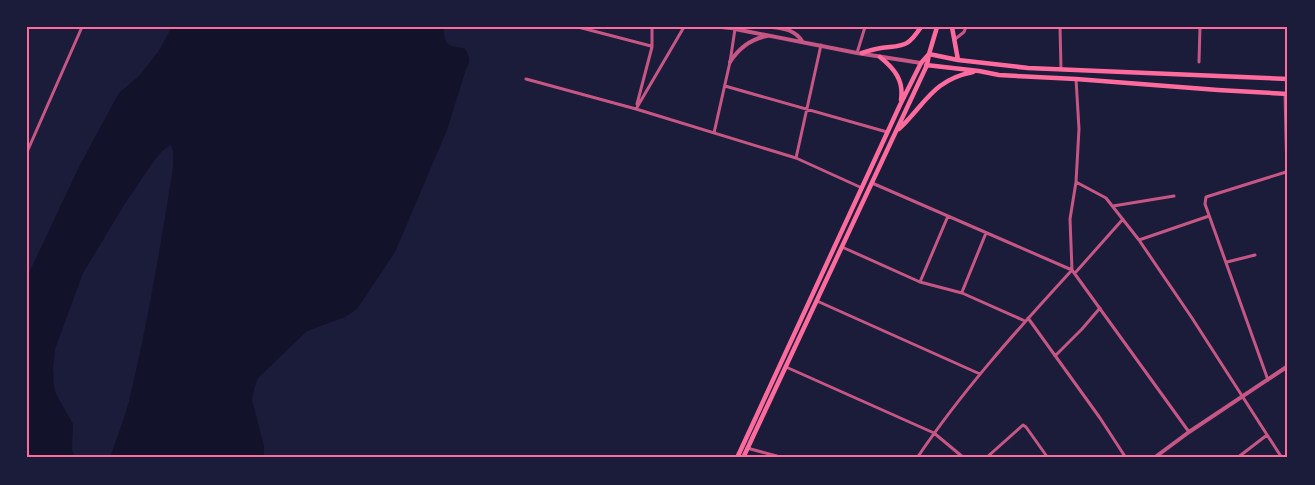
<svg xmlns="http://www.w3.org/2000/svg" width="1315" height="485" font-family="Mulish,sans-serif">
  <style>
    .water { fill: #12122b }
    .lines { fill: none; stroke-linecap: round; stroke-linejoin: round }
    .minor { stroke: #c65784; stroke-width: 3 }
    .tertiary { stroke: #c65784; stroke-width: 4 }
    .secondary { stroke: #ff6b9d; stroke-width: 4.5 }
    .neatline { fill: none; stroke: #ff6b9d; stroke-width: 2 }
  </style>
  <rect width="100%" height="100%" fill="#1b1b3a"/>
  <path class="water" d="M 172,27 L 444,27 C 443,43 448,47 464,48 C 470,55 471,61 466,69 L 447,130 L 395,252 L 357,309 L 345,317 L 307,331 L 258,378 L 254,389 L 252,400 L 264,446 L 264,458 L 110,458 C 116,439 124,421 129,401 C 145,335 157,267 168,199 C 170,185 177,157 171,145 L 162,151 L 151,165 L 124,205 L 83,273 L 55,349 L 53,369 L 54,386 L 56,394 L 73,424 L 72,450 L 75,458 L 27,458 L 27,277 L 80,165 L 114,102 L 119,93 L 139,76 L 158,52 Z"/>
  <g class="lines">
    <path class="minor" d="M 578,27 L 651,46
      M 1060,27 L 1061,69
      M 954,40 L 964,32 L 966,27
      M 857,53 L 865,27
      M 1199,62 L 1200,27
      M 526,79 L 636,109 L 796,158 L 862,188
      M 725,86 L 887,132
      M 1285,94 L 1288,215
      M 637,104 L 652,47 L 652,27
      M 636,109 L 684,27
      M 714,133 L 730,62 L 735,29 L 717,27
      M 27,152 L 82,27
      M 796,158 L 821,45
      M 1076,182 L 1106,198 L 1139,240 L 1192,318 L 1282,458
      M 872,183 L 1072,270 L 1189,432
      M 1113,206 L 1174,196
      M 1139,240 L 1209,216
      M 842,247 L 920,282 L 962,293 L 1025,321
      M 1227,262 L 1255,255
      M 1075,273 L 1123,219
      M 920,282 L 948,216
      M 962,292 L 986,233
      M 817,301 L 980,374
      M 1028,318 L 1100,418 L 1126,458
      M 1055,356 L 1082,329 L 1100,308
      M 786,367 L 934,433 L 964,458
      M 1268,380 L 1205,204 L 1206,197 L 1286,172
      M 747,448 L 784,458
      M 917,458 C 962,391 1017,330 1072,270 L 1070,219 L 1076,182 L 1079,129 L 1076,79
      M 986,458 L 1023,425 L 1026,427 L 1048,458
      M 1237,458 L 1267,435"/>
    <path class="tertiary" d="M 735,27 L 735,29 L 857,53 L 921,63
      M 773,27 C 785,29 795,30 802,41
      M 730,62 C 739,48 751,39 767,36
      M 1154,458 L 1189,432 L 1288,366"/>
    <path class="secondary" d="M 952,27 L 958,60
      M 862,53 C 868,51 874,49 881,48 C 904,45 907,48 921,27
      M 929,54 L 958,60 L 1028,68 L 1288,79
      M 880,57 C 895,69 904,81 901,100
      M 926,65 L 979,71 L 999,75 L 1076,79 L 1218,90 L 1288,94
      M 899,129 C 926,103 933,80 973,72
      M 737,458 L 900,105 L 921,63 L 929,54
      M 743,458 L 927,65 L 929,54 L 937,27"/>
  </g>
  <rect width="1315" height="485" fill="none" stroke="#1b1b3a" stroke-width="57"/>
  <rect x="28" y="28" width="1258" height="428" class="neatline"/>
</svg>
